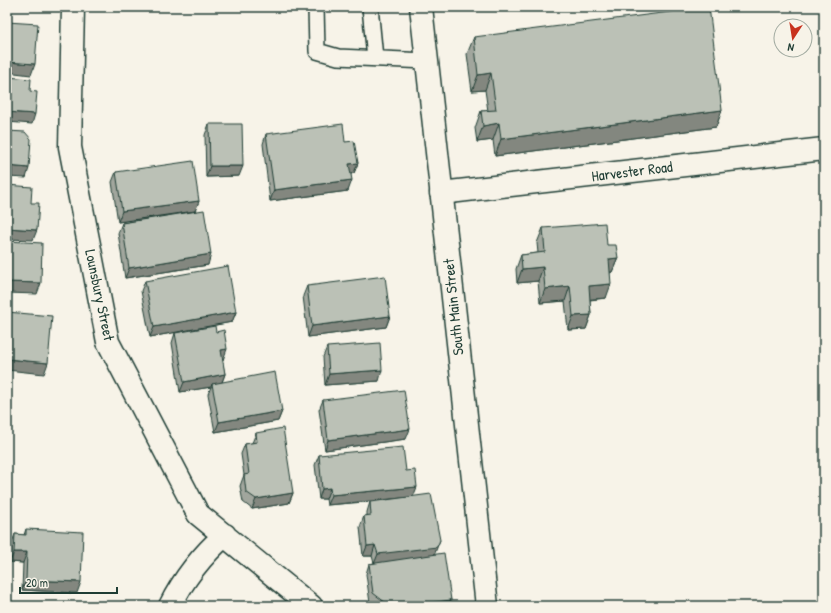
<svg xmlns="http://www.w3.org/2000/svg" width="831" height="613" font-family="'Patrick Hand',sans-serif">
  <style>
    .lines { fill: none; stroke-linecap: round; stroke-linejoin: round }
    .lane-casing { stroke: #1f3d34; stroke-width: 18 }
    .street-casing { stroke: #1f3d34; stroke-width: 25 }
    .primary-casing { stroke: #1f3d34; stroke-width: 25 }
    .lane { stroke: #f7f3e8; stroke-width: 15 }
    .street { stroke: #f7f3e8; stroke-width: 22 }
    .primary { stroke: #f7f3e8; stroke-width: 22 }
    .wall { fill: #a1a69d; stroke: #1f3d34 }
    .shaded-wall { fill: #83877f; stroke: #1f3d34 }
    .building { fill: #bbc1b6; stroke: #1f3d34 }
    .labels { text-anchor: middle; dominant-baseline: central; stroke-width: 4; stroke-linejoin: round; paint-order: stroke }
    .street-label { font-size: 15px; fill: #1f3d34; stroke: #f7f3e8 }
  </style>
  <rect width="100%" height="100%" fill="#f7f3e8"/>
  <filter id="ink" filterUnits="userSpaceOnUse"><feTurbulence type="fractalNoise" baseFrequency=".025" numOctaves="2"/><feDisplacementMap in="SourceGraphic" scale="8" xChannelSelector="R" yChannelSelector="G"/><feConvolveMatrix kernelMatrix="1 2 1 2 8 2 1 2 1" color-interpolation-filters="sRGB"/></filter>
  <g filter="url(#ink)">
    <g class="lines">
      <defs>
        <path id="lane" d="M 316,7 L 317,51 L 338,57 L 427,61
          M 370,7 L 375,58"/>
        <path id="street" d="M 73,7 L 70,147 L 108,342 L 198,514 L 311,606
          M 441,193 L 824,149
          M 170,606 C 184,578 201,556 225,535"/>
        <path id="primary" d="M 421,7 L 487,606"/>
      </defs>
      <use href="#lane" class="lane-casing"/>
      <use href="#street" class="street-casing"/>
      <use href="#primary" class="primary-casing"/>
      <use href="#lane" class="lane"/>
      <use href="#street" class="street"/>
      <use href="#primary" class="primary"/>
    </g>
    <path class="wall" d="M 474,37 L 722,110 L 716,127 L 495,156 L 493,140 L 477,142 L 475,128 L 481,111 L 488,111 L 485,90 L 472,91 L 467,54 Z
      M 209,124 L 239,176 L 206,177 L 205,135 Z
      M 266,134 L 345,142 L 358,163 L 354,173 L 351,174 L 348,191 L 270,201 L 263,144 Z
      M 116,172 L 199,201 L 195,211 L 208,265 L 125,278 L 118,233 L 122,223 L 190,212 L 118,222 L 112,182 Z
      M 543,228 L 607,245 L 618,258 L 612,272 L 610,273 L 606,298 L 590,300 L 591,315 L 586,329 L 568,330 L 565,301 L 540,303 L 538,281 L 517,283 L 516,269 L 521,255 L 538,253 L 537,243 Z
      M 145,281 L 236,312 L 232,322 L 150,337 L 141,291 Z
      M 307,286 L 390,316 L 386,327 L 308,337 L 303,296 Z
      M 216,332 L 223,360 L 222,360 L 225,374 L 222,382 L 282,411 L 278,421 L 215,432 L 208,394 L 211,387 L 180,392 L 172,343 L 175,333 Z
      M 327,347 L 379,381 L 325,385 L 323,357 Z
      M 323,400 L 406,439 L 325,450 L 319,410 Z
      M 256,433 L 293,493 L 289,503 L 252,509 L 243,502 L 240,486 L 244,475 L 241,454 L 245,444 L 252,443 Z
      M 319,455 L 406,471 L 413,497 L 451,600 L 448,606 L 374,606 L 370,603 L 366,574 L 369,564 L 374,563 L 372,556 L 363,556 L 360,527 L 364,516 L 367,516 L 367,512 L 370,502 L 390,500 L 327,505 L 326,499 L 319,499 L 315,465 Z
      M 26,529 L 77,593 L 22,590 L 23,563 L 10,562 L 11,545 L 15,534 L 24,535 Z"/>
    <path class="shaded-wall" d="M 7,62 L 35,64 L 31,75 L 7,72 Z
      M 491,73 L 485,90 L 472,91 L 478,75 Z
      M 722,110 L 716,127 L 495,156 L 501,139 Z
      M 7,112 L 35,114 L 32,124 L 7,122 Z
      M 499,123 L 493,140 L 477,142 L 483,126 Z
      M 358,163 L 354,173 L 346,174 L 349,164 Z
      M 7,166 L 29,168 L 26,178 L 7,177 Z
      M 210,166 L 243,166 L 239,176 L 206,177 Z
      M 352,180 L 348,191 L 270,201 L 274,190 Z
      M 199,201 L 195,211 L 118,222 L 122,211 Z
      M 7,228 L 37,230 L 33,240 L 7,239 Z
      M 211,254 L 208,265 L 125,278 L 129,268 Z
      M 618,258 L 612,272 L 604,273 L 609,259 Z
      M 543,267 L 538,281 L 517,283 L 522,269 Z
      M 7,282 L 41,283 L 37,294 L 7,293 Z
      M 611,284 L 606,298 L 583,300 L 589,286 Z
      M 570,286 L 565,301 L 540,303 L 545,289 Z
      M 236,312 L 232,322 L 150,337 L 154,327 Z
      M 591,315 L 586,329 L 568,330 L 573,316 Z
      M 390,316 L 386,327 L 308,337 L 312,326 Z
      M 227,349 L 223,360 L 217,361 L 221,350 Z
      M 7,359 L 48,363 L 44,374 L 7,370 Z
      M 382,370 L 379,381 L 325,385 L 329,374 Z
      M 225,374 L 221,385 L 212,384 L 211,387 L 180,392 L 184,382 Z
      M 282,411 L 278,421 L 215,432 L 219,422 Z
      M 410,429 L 406,439 L 325,450 L 328,440 Z
      M 417,487 L 413,497 L 327,505 L 331,495 Z
      M 330,488 L 326,499 L 319,499 L 322,489 Z
      M 293,493 L 289,503 L 252,509 L 256,499 Z
      M 440,540 L 433,558 L 374,564 L 378,554 Z
      M 375,545 L 372,556 L 363,556 L 367,546 Z
      M 14,552 L 27,552 L 23,563 L 10,562 Z
      M 26,580 L 81,582 L 77,593 L 22,590 Z
      M 451,600 L 448,606 L 407,606 Z"/>
    <path class="building" d="M 709,7 L 722,110 L 501,139 L 499,123 L 483,126 L 481,111 L 496,110 L 491,73 L 478,75 L 474,37 Z
      M 7,22 L 38,24 L 35,64 L 7,62 Z
      M 7,77 L 31,79 L 30,91 L 37,92 L 35,114 L 7,112 Z
      M 209,124 L 242,124 L 243,166 L 210,166 Z
      M 343,124 L 345,142 L 354,141 L 358,163 L 349,164 L 352,180 L 274,190 L 266,134 Z
      M 7,131 L 25,132 L 31,139 L 29,168 L 7,166 Z
      M 193,161 L 199,201 L 122,211 L 116,172 Z
      M 7,185 L 32,187 L 31,203 L 39,203 L 37,230 L 7,228 Z
      M 204,210 L 211,254 L 129,268 L 122,223 Z
      M 605,223 L 607,245 L 616,245 L 618,258 L 609,259 L 611,284 L 589,286 L 591,315 L 573,316 L 570,286 L 545,289 L 543,267 L 522,269 L 521,255 L 545,252 L 543,228 Z
      M 7,241 L 42,243 L 41,283 L 7,282 Z
      M 228,266 L 236,312 L 154,327 L 145,281 Z
      M 385,276 L 390,316 L 312,326 L 307,286 Z
      M 7,312 L 52,316 L 48,363 L 7,359 Z
      M 215,326 L 216,332 L 224,330 L 227,349 L 221,350 L 225,374 L 184,382 L 175,333 Z
      M 380,343 L 382,370 L 329,374 L 327,347 Z
      M 275,372 L 282,411 L 219,422 L 212,384 Z
      M 404,390 L 410,429 L 328,440 L 323,400 Z
      M 283,428 L 293,493 L 256,499 L 246,492 L 244,475 L 249,474 L 245,444 L 257,442 L 256,433 Z
      M 403,447 L 406,471 L 415,470 L 417,487 L 331,495 L 330,488 L 322,489 L 319,455 Z
      M 431,494 L 440,540 L 437,547 L 378,554 L 375,545 L 367,546 L 364,516 L 371,515 L 370,502 Z
      M 26,529 L 83,532 L 81,582 L 26,580 L 27,552 L 14,552 L 15,534 L 26,535 Z
      M 444,553 L 451,600 L 407,606 L 390,606 L 373,593 L 369,564 Z"/>
  </g>
  <g class="labels">
    <g class="street-label">
      <text transform="translate(632 171) rotate(-7)">Harvester Road</text>
      <text transform="translate(100 295) rotate(78)">Lounsbury Street</text>
      <text transform="translate(453 307) rotate(-96)">South Main Street</text>
    </g>
  </g>
  <rect width="831" height="613" fill="none" stroke="#f7f3e8" stroke-width="24"/>
  <rect x="12" y="12" width="807" height="589" fill="none" stroke="#1f3d34" stroke-width="1.5" filter="url(#ink)"/>
  <g transform="translate(793 38) rotate(192)"><circle r="19" fill="#f7f3e8" stroke="#a1aaa0"/>
  <path d="M0-3L7 15L0 10L-7 15Z" fill="#c8321e"/>
  <text y="-6" font-size="11" font-weight="bold" text-anchor="middle" fill="#1f3d34">N</text>
  </g>
  <path d="M20 587v6h97v-6" fill="none" stroke="#1f3d34" stroke-width="2"/>
  <text x="26" y="587" font-size="12" fill="#1f3d34" stroke="#f7f3e8" stroke-width="3" paint-order="stroke">20 m</text>
</svg>
